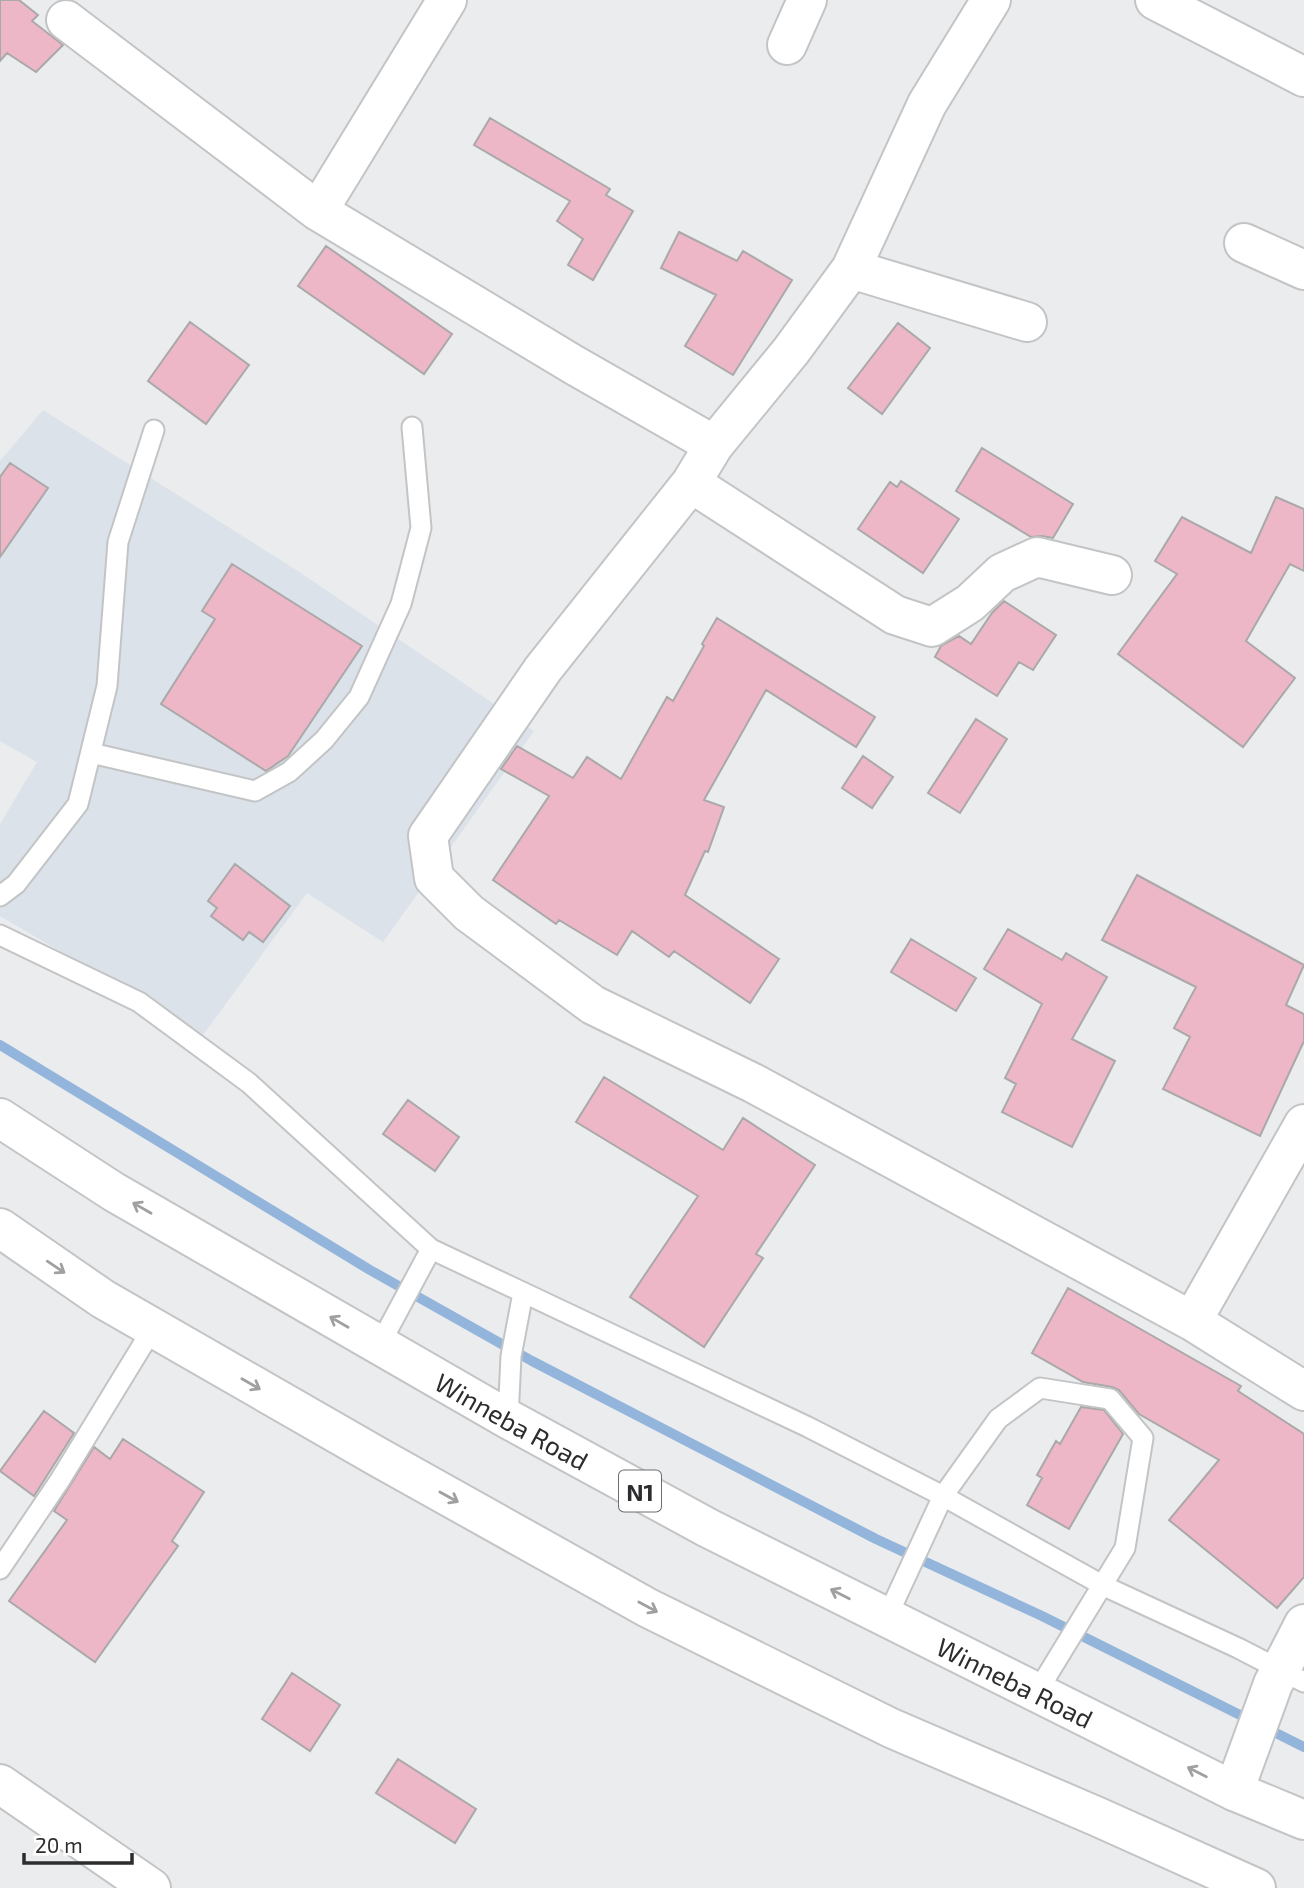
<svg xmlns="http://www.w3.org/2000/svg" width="1304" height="1888" font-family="'Exo 2',sans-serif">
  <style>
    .built { fill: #dbe2ea }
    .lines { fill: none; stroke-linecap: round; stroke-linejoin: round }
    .stream { stroke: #94b5db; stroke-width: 10 }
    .building { fill: #edb7c7; stroke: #aaa8a9; stroke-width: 2 }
    .service-casing { stroke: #c3c4c6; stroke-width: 23 }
    .minor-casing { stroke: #c3c4c6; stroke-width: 42 }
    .trunk-casing { stroke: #c3c4c6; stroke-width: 42 }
    .service { stroke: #fff; stroke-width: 19 }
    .minor { stroke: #fff; stroke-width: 38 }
    .trunk { stroke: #fff; stroke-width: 38 }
    .oneway { stroke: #a0a0a1 }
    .labels { text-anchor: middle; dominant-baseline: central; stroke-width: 6; stroke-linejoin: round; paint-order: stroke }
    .shield { fill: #fff; stroke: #6b6c6d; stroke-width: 2 }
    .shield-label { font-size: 24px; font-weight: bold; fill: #2c2d2e }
    .street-label { font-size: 26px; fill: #2c2d2e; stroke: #fff }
  </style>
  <rect width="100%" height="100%" fill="#ebecee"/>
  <path class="built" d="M 43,410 L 301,573 L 534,731 L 383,942 L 307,893 L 203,1035 L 0,916 L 0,824 L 37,762 L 0,741 L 0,461 Z"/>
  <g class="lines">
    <path class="stream" d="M 0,1045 L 370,1270 L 532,1361 L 876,1539 L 1042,1616 L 1304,1747"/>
  </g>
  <path class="building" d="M 0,0 L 19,0 L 38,15 L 32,21 L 63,45 L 36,72 L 7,53 L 0,61 Z
    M 490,118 L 610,189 L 606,195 L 633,211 L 593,280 L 568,265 L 583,239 L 557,221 L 570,201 L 474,145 Z
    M 679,232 L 737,261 L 743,251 L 792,280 L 733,375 L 685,346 L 716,295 L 661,268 Z
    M 326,246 L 452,334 L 424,374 L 298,286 Z
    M 190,322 L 249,365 L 206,424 L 148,381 Z
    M 898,323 L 930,348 L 882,414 L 848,388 Z
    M 982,448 L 1073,504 L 1053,538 L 1042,536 L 1031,537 L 956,491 Z
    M 10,463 L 48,488 L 0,557 L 0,477 Z
    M 901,481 L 959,519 L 923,573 L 858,529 L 890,482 L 897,487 Z
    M 1276,497 L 1304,509 L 1304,571 L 1290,564 L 1246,641 L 1295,678 L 1243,747 L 1118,654 L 1177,574 L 1155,561 L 1182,517 L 1251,553 Z
    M 232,564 L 362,646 L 288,756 L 266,771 L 161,704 L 215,619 L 202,611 Z
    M 1004,601 L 1056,635 L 1033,670 L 1019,662 L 997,696 L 935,657 L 941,646 L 959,636 L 971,644 L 992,613 Z
    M 717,618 L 875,717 L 856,747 L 766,690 L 704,800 L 724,807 L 708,852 L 705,851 L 685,895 L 779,959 L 750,1003 L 674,951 L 669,957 L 632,931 L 617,955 L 559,920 L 556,924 L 493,880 L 549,796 L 501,769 L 517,746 L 573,778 L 587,757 L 621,779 L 667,697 L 673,701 L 704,646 L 702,644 Z
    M 976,719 L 1007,739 L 960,813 L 928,793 Z
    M 863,756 L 893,777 L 872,808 L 842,788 Z
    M 235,864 L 290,906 L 263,942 L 249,932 L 243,940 L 211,916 L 217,908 L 208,901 Z
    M 1137,875 L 1304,965 L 1286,1005 L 1304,1014 L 1304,1041 L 1260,1136 L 1163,1089 L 1190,1037 L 1174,1028 L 1196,987 L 1102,940 Z
    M 1008,929 L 1062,960 L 1066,953 L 1107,977 L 1072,1039 L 1115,1061 L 1072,1147 L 1002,1112 L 1016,1084 L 1005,1078 L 1042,1004 L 984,969 Z
    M 911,939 L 976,978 L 956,1011 L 891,972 Z
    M 604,1077 L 723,1150 L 743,1118 L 815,1165 L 756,1254 L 763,1258 L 704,1347 L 630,1297 L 698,1196 L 576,1122 Z
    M 408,1100 L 459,1137 L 435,1171 L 383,1134 Z
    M 1068,1288 L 1241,1386 L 1238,1391 L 1304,1434 L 1304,1577 L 1277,1608 L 1169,1520 L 1219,1460 L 1139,1414 L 1119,1390 L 1112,1387 L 1083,1382 L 1032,1353 Z
    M 1081,1407 L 1104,1410 L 1123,1434 L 1069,1529 L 1027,1505 L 1042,1478 L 1037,1475 L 1056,1441 L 1060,1444 Z
    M 44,1411 L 74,1433 L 34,1496 L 0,1471 Z
    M 123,1439 L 204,1492 L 172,1541 L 178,1546 L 95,1662 L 9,1601 L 67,1520 L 54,1511 L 94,1447 L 110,1459 Z
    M 292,1673 L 340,1705 L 310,1751 L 262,1719 Z
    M 398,1759 L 476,1809 L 455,1843 L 376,1793 Z"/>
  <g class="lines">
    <defs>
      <path id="service" d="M 91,753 L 255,791 L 289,772 L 324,740 L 359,697 L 401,604 L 421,528 L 412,427
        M 0,896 L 16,884 L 78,804 L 107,686 L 118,542 L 154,430
        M 0,935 L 139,1002 L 249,1083 L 431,1249 L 808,1427 L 943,1496 L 1104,1586 L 1238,1648 L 1304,1682
        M 379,1346 L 431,1249
        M 508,1419 L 511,1356 L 523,1293
        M 0,1569 L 60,1480 L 153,1328
        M 887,1617 L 943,1496 L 998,1419 L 1040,1388 L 1110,1399 L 1143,1438 L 1125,1548 L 1037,1692"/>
      <path id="minor" d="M 991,0 L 927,104 L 851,269 L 791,351 L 714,445 L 691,483 L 543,669 L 428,836 L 434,878 L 469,913 L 593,1005 L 753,1083 L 1192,1321 L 1304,1391
        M 1155,0 L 1304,77
        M 66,20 L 318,211 L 574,365 L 714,445
        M 787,45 L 807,0
        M 318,211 L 447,0
        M 1244,243 L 1304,270
        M 851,269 L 1027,322
        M 691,483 L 895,615 L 932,627 L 970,603 L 1002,573 L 1037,557 L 1112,575
        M 1192,1321 L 1304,1124
        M 0,1784 L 151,1888
        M 1234,1791 L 1273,1684 L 1304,1624"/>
      <g id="trunk">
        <path id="s1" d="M 0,1118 L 114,1192 L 508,1419 L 708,1528 L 1234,1791 L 1304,1820"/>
        <path d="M 0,1228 L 103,1299 L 378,1457 L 648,1608 L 891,1728 L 1098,1817 L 1256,1888"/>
      </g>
    </defs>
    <use href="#service" class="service-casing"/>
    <use href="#minor" class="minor-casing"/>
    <use href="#trunk" class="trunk-casing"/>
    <use href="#service" class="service"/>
    <use href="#minor" class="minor"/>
    <use href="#trunk" class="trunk"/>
  </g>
  <defs><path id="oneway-shaft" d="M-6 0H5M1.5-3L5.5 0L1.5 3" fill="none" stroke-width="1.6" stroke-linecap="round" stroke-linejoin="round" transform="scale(1.75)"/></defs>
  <g class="oneway">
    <use href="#oneway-shaft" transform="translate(142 1208) rotate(-150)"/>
    <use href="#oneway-shaft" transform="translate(56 1267) rotate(34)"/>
    <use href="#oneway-shaft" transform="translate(339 1322) rotate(-150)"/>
    <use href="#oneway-shaft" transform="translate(251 1384) rotate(30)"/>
    <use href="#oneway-shaft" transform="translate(449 1497) rotate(29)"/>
    <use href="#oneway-shaft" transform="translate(840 1594) rotate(-153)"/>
    <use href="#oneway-shaft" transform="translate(648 1607) rotate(28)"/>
    <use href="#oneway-shaft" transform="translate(1197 1772) rotate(-153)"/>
  </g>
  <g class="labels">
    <rect class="shield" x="619" y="1470.5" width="42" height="41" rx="5"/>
    <g class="shield-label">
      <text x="640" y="1491">N1</text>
    </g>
    <g class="street-label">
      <text stroke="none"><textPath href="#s1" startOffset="595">Winneba Road</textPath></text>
      <text stroke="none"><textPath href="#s1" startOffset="1162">Winneba Road</textPath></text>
    </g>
  </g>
  <path d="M24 1853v10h108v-10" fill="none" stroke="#2c2d2e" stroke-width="3.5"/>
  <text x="35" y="1853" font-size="21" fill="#2c2d2e" stroke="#ffffff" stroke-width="5" paint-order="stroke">20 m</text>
</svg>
